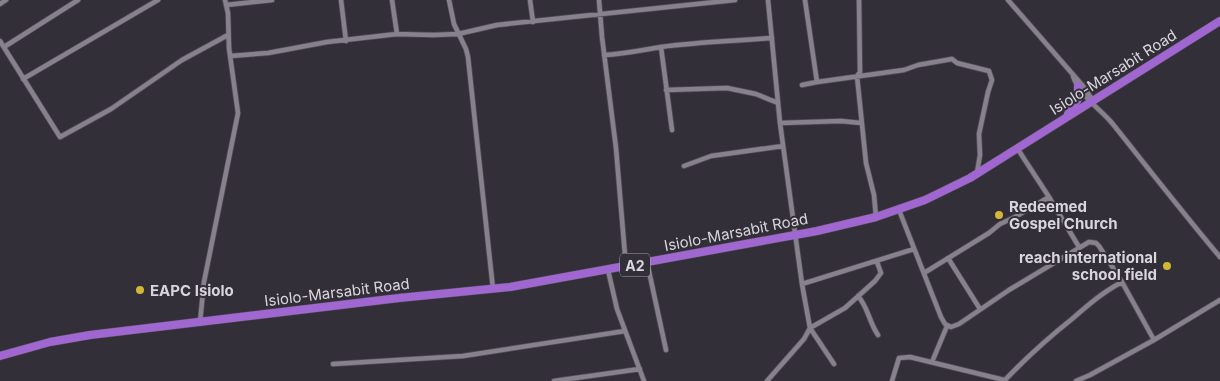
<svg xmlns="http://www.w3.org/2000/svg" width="1220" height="381" font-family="Inter,sans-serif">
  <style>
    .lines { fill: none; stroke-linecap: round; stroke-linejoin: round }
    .street-casing { stroke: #504c54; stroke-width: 6 }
    .highway-casing { stroke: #504c54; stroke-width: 9 }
    .street { stroke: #86818c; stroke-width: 4.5 }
    .highway { stroke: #a067d1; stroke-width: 8 }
    .poi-dot { fill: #d1b736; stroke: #332f39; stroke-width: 2 }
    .labels { text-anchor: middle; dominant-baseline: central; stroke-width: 4; stroke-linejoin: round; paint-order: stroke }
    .shield { fill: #332f39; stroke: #a6a3aa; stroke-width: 1 }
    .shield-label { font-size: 14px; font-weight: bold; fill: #d8d5db }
    .street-label { font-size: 15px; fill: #d8d5db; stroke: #332f39 }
    .poi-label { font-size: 15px; font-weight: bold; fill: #d8d5db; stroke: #332f39; text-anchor: start }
  </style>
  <rect width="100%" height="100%" fill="#332f39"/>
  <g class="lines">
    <defs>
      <path id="street" d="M 341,0 L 346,41
        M 392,0 L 397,34
        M 449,0 L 454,24 L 466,49 L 468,57 L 493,289
        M 530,0 L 533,22
        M 599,0 L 602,37 L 616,148 L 626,267
        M 768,0 L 780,123 L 802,284 L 810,328 L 834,364
        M 805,0 L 817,82
        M 859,0 L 860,72 L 857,76 L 866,163 L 874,195 L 876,217
        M 1008,0 L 1083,86 L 1094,102
        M 0,4 L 6,0
        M 226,5 L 272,0
        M 0,41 L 60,137 L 111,109 L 182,60 L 228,35
        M 4,47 L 78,0
        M 661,47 L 672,130
        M 604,55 C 624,54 642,50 661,47 C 698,42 735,41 772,38
        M 230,56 L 268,53 L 327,42 L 397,34 L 433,35 L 458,34 L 497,25 L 735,0
        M 1073,76 C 1079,95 1100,109 1112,123 C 1148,168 1183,213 1220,257
        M 23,79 L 158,0
        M 802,85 L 817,82 L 904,70 L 918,65 L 952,59 L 957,63 L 989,71 L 992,80 L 988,92 L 979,134 L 980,155 L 977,173
        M 666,90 L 727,88 L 756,94 L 778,103
        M 780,123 L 841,121 L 861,123
        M 1017,148 L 1049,197 L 1079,247
        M 684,166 L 711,156 L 783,146
        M 899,210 L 941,317 L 945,324 L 951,327 L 959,324 L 1009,290 L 1089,242 L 1096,243 L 1099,246 L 1122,282 L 1154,340 L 1220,300
        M 948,258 L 980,309
        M 647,262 L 666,350
        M 608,270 L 617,309 L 644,381
        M 924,273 L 989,233 L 1000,224 L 1015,217 L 1049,197
        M 802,284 L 914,249
        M 858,296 C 868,307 869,322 878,335
        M 200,322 L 204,282 L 238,113 L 229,48 L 228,13 L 225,0
        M 932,362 L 947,326
        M 333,364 L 463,356 L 625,331
        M 554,381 L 640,369
        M 767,381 L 804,339 L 810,328 L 845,308 L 875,281 L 881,273 L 877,262
        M 892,381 L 899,358 L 910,357 L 1004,380
        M 1004,381 C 1025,359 1048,338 1072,319 C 1088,305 1103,292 1122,282
        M 1076,381 L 1090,375 L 1154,340"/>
      <path id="highway" d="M 1068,114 L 1078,99 L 1078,86
        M 0,356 L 50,342 L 90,335 L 399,298 L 510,287 L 817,231 L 876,217 L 925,200 L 970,178 L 1220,21"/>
    </defs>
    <use href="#street" class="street-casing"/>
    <use href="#highway" class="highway-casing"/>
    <use href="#street" class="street"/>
    <use href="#highway" class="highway"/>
  </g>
  <g class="poi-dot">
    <circle cx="999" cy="215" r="5"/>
    <circle cx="1167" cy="266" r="5"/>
    <circle cx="140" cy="290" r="5"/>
  </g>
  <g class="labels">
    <rect class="shield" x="620" y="253.5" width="30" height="23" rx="4"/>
    <g class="shield-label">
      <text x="635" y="265">A2</text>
    </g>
    <g class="street-label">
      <text transform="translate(1113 72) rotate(-32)">Isiolo-Marsabit Road</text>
      <text transform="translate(736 232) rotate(-11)">Isiolo-Marsabit Road</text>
      <text transform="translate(337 292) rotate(-7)">Isiolo-Marsabit Road</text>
    </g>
    <g class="poi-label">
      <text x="1009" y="206">Redeemed<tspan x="1009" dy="17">Gospel Church</tspan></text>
      <text x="1157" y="257" text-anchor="end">reach international<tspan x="1157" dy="17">school field</tspan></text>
      <text x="150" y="290">EAPC Isiolo</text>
    </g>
  </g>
</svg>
